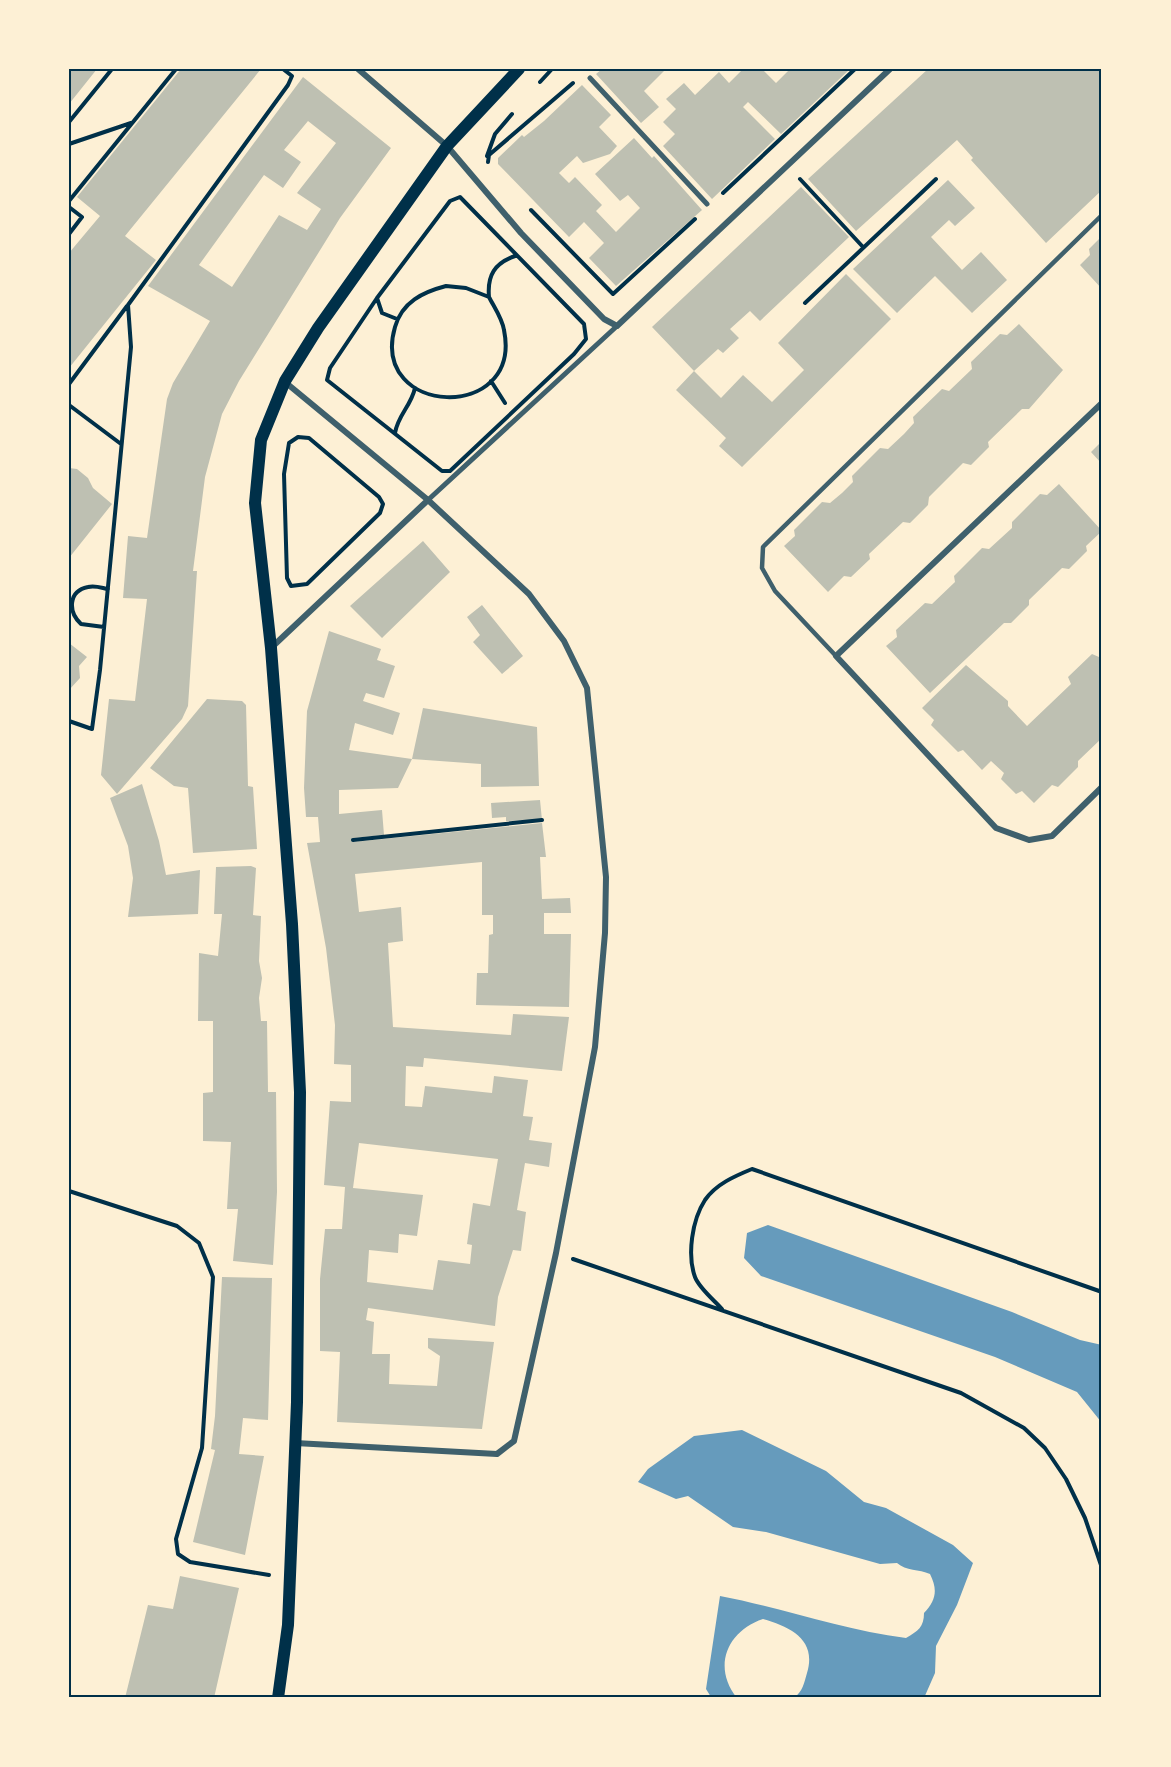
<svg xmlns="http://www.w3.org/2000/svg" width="1171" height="1767" font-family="'Public Sans',sans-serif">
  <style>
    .water { fill: #669bbc }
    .building { fill: #bec0b2; fill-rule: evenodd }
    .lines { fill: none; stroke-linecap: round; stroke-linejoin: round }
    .path { stroke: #003049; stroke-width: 4 }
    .service { stroke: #3f606c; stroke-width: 4.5 }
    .pedestrian { stroke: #3f606c; stroke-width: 5 }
    .minor { stroke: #3f606c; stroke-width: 6 }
    .secondary { stroke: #003049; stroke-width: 12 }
    .neatline { fill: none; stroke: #003049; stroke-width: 2 }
  </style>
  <rect width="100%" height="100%" fill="#fdf0d5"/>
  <path class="water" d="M 768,1225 L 1012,1312 L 1080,1340 L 1102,1345 L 1102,1423 L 1077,1392 L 995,1357 L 761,1276 L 744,1258 L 747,1233 Z
    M 742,1430 L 826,1471 L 864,1502 L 886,1508 L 953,1545 L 973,1563 L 957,1605 L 936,1646 L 935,1673 L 924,1698 L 794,1698 C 803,1691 804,1683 807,1673 C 817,1640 791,1627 763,1619 C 727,1631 712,1667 737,1698 L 711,1697 L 706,1689 L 720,1596 C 783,1608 843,1630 906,1638 C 918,1631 924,1627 924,1613 C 936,1600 938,1590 930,1574 C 919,1569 906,1571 897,1563 L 880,1564 L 766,1532 L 733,1527 L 688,1496 L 676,1499 L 638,1482 L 648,1469 L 694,1436 Z"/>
  <path class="building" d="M 69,69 L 97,69 L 69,104 Z
    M 181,69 L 261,69 L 125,236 L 156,260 L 69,368 L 69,253 L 100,216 L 77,197 Z
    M 602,69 L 666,69 L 644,91 L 659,107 L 641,123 L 596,74 Z
    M 743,69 L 762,69 L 776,83 L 790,69 L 850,69 L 781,134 L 748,102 L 743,107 L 775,139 L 712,199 L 663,146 L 675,134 L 663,122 L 676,109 L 666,99 L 684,83 L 695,95 L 719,72 L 729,83 Z
    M 928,69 L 1102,69 L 1102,190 L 1046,243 L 971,160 L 973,158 L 957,140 L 856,231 L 808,179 Z
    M 303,77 L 391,148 L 340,218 L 239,381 L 222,414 L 205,477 L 193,571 L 197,571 L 188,706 L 182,719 L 117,794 L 101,775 L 109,699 L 135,701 L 147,599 L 123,598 L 128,536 L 147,538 L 167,399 L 173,383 L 210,321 L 148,286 ZM 308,121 L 336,143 L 297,193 L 321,209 L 307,230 L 279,215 L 232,287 L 199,265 L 264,175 L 283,188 L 301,162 L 284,150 Z
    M 582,85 L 611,115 L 599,127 L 617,146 L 610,154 L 583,163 L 577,156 L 559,173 L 569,183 L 575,177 L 602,205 L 596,211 L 616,232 L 640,208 L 628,195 L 620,201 L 595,174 L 634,138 L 652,158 L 654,156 L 702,210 L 616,286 L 589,258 L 604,243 L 584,222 L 569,237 L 498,164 L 498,158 L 522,135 L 524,137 L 544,121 Z
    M 948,180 L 975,208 L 955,226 L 949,220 L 931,237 L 962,270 L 981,252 L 1007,280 L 972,313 L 935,276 L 897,313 L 853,269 Z
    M 801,187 L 849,237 L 760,321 L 750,311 L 730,329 L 739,338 L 723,353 L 718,349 L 694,371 L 652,327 Z
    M 1102,236 L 1102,289 L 1080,265 L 1090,255 L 1089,249 Z
    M 846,274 L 891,319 L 742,467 L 719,446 L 726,438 L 676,390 L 694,371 L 721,398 L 743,375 L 772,402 L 804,370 L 778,343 Z
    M 1019,324 L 1063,370 L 1029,409 L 1022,409 L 988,442 L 989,447 L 971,465 L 963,463 L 929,497 L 928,505 L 910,523 L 903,522 L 869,554 L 870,559 L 851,577 L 844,576 L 828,592 L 784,546 L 795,536 L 794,530 L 822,502 L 830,503 L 842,493 L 853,482 L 852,476 L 880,448 L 888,449 L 904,434 L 914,423 L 913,417 L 942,389 L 949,391 L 972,369 L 971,362 L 1000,334 L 1007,335 Z
    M 1102,441 L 1102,464 L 1091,452 Z
    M 69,468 L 77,469 L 88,478 L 93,488 L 112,504 L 69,558 Z
    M 1059,484 L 1102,531 L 1086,546 L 1087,551 L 1069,569 L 1062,568 L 1029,600 L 1029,605 L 1011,623 L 1004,623 L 930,693 L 886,646 L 897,637 L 896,630 L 925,603 L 932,604 L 955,582 L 954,576 L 982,548 L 989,549 L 1012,528 L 1012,522 L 1040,494 L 1047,495 Z
    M 423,541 L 450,572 L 382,638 L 350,606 Z
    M 482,605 L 523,656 L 502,674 L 473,642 L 480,635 L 467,617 Z
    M 329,631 L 381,649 L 377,660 L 395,666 L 384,698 L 366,693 L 363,701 L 400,713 L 393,735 L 355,723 L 349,750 L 412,759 L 398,788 L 339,790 L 339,814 L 382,810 L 384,835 L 352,838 L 353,842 L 542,823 L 546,857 L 540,857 L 542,899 L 570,898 L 571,913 L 544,913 L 544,934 L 571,934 L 569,1007 L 476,1005 L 477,973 L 488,973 L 489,935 L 493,934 L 493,915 L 482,915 L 482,862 L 355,874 L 359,912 L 401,907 L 403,941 L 388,943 L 393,1027 L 511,1035 L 513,1014 L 569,1017 L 562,1071 L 424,1058 L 423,1067 L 406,1066 L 405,1106 L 422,1107 L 425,1086 L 492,1093 L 494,1076 L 528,1080 L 523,1116 L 533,1117 L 529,1140 L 552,1143 L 549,1167 L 525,1163 L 517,1210 L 526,1212 L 521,1251 L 513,1250 L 507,1269 L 498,1297 L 495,1326 L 368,1308 L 366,1320 L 374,1322 L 372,1354 L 390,1354 L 389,1384 L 437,1386 L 440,1356 L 428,1348 L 428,1338 L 494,1342 L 482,1429 L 337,1422 L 340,1352 L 320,1351 L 320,1279 L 325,1229 L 342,1229 L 345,1187 L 324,1185 L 330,1101 L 351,1102 L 351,1065 L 334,1064 L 335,1025 L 326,948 L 307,843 L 320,842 L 318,817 L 306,817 L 304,788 L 307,711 ZM 359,1143 L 498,1159 L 490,1206 L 473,1203 L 467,1244 L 472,1245 L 470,1264 L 438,1260 L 433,1290 L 367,1282 L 369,1250 L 398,1253 L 399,1234 L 417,1236 L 423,1195 L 353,1188 Z
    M 69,643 L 87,657 L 79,666 L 80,678 L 69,690 Z
    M 1092,654 L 1099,657 L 1102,655 L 1102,738 L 1078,761 L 1078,767 L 1058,787 L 1052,785 L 1034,803 L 1022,791 L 1016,794 L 1001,779 L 1004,773 L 991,761 L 982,770 L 963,750 L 958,752 L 931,725 L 934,720 L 922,708 L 966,665 L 1008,701 L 1008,706 L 1027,726 L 1071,684 L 1068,677 Z
    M 207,699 L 242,701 L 246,705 L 248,786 L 253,787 L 257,849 L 193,853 L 188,788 L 174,786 L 150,768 Z
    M 423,708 L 537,727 L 539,786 L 481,787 L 481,764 L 412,759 Z
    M 142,784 L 159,841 L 166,875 L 200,870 L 198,914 L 128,917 L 133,878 L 128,846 L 110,798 Z
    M 540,800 L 542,820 L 506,821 L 506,817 L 492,818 L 491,803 Z
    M 251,866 L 256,868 L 253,915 L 261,916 L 259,961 L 262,978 L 259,998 L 261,1021 L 267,1021 L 268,1092 L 276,1092 L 277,1192 L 273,1265 L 233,1261 L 238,1209 L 227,1209 L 231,1142 L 203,1141 L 203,1093 L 213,1092 L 213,1021 L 198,1021 L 199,953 L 218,956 L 222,914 L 214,914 L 216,867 Z
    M 222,1277 L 272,1278 L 268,1420 L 243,1418 L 239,1454 L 264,1456 L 245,1555 L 193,1542 L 215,1450 L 211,1449 L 215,1416 Z
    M 180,1576 L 239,1588 L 214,1698 L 125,1698 L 148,1605 L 173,1609 Z"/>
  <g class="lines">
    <path class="path" d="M 540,82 L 552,69
      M 69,122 L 112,69
      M 69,144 L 131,123
      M 487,156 L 495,134 L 512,114
      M 488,162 L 489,155 L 573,83
      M 800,179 L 863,247
      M 723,193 L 855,69
      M 460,197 L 584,324 L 586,339 L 574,354 L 450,471 L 442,471 L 327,380 L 330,368 L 377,298 L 450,201 Z
      M 69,201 L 176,69
      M 69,207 L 82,217 L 69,234
      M 531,210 L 613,294 L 695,219
      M 446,286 L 466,288 L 489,297 C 494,307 502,318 504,330 C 523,423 369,417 395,327 C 402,302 423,292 446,286 Z
      M 489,297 C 487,275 495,263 515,256
      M 377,298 L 382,313 L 397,319
      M 805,303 L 936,179
      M 491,381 L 505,403
      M 69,384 L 127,306
      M 69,405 L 121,444
      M 395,433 C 398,415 411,406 415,388
      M 298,437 L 309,438 L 379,497 L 383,504 L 380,513 L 307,584 L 291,586 L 287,578 L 284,474 L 289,443 Z
      M 104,627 L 81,624 C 68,612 68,591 88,587 C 95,585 102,588 108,589
      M 69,721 L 92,729 L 100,670 L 131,347 L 128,305 L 288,85 L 292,76 L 283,69
      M 353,840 L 542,820
      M 69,1191 L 177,1226 L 199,1243 L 213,1277 L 202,1448 L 176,1539 L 178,1554 L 190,1562 L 269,1575
      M 573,1259 L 961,1393 L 1024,1428 L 1045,1448 L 1066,1479 L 1085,1518 L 1102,1568
      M 722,1309 C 714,1300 699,1288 695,1277 C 687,1255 692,1220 705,1200 C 716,1184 735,1176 752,1169 L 1102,1292"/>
    <path class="service" d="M 836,656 L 775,591 L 762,568 L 763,547 L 1102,215"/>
    <path class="pedestrian" d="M 590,78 L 707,204
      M 428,500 L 617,326"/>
    <path class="minor" d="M 358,69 L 447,146 L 521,233 L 604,319 L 617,326 L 890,69
      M 285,382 L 428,500 L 529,594 L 564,641 L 587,688 L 606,877 L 605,933 L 595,1047 L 556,1253 L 514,1441 L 497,1454 L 295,1443
      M 1102,403 L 836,656 L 996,828 L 1029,840 L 1052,836 L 1102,787
      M 271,648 L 428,500"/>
    <path class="secondary" d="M 278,1698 L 288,1625 L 297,1402 L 300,1092 L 292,924 L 271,648 L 255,503 L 261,440 L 285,381 L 318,328 L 447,146 L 519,69"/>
  </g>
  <rect width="1171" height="1767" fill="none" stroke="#fdf0d5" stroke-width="141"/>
  <rect x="70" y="70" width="1030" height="1626" class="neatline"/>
</svg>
